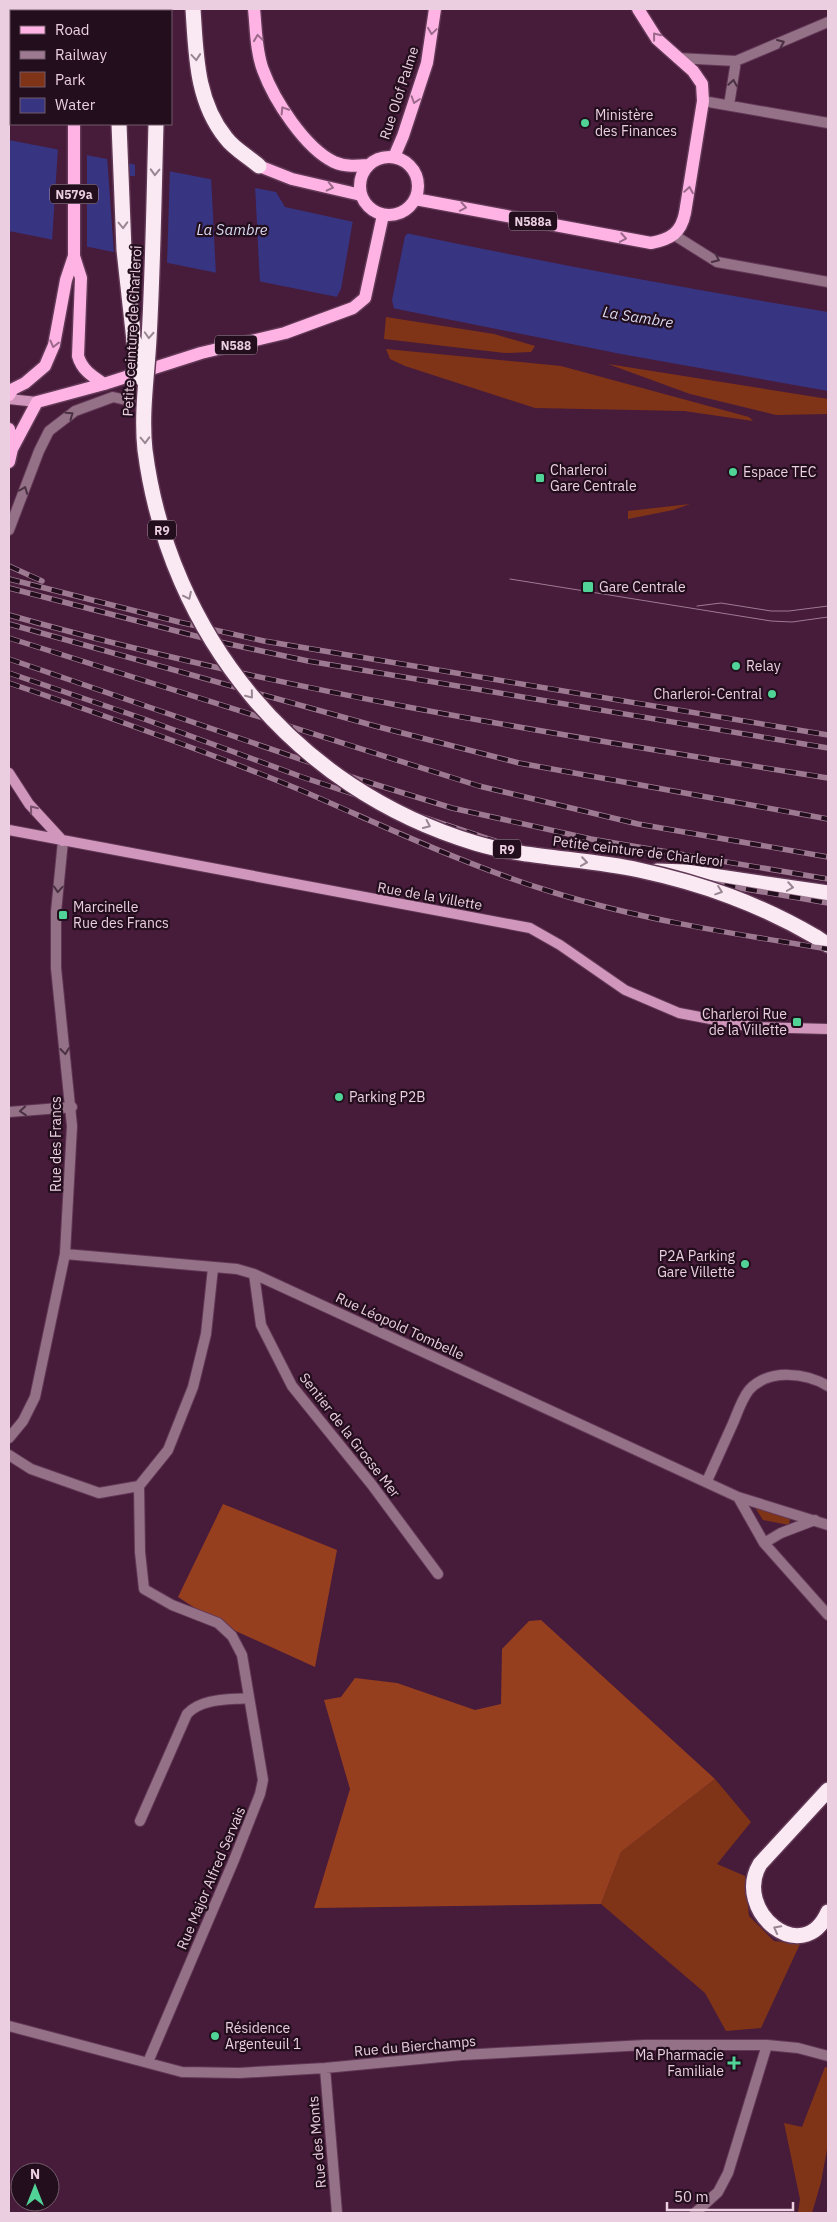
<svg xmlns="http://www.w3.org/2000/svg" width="837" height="2222" font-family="'IBM Plex Sans',sans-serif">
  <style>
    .green { fill: #803417 }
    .forest { fill: #963f1f }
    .water { fill: #373481 }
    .pier { fill: #471b3a }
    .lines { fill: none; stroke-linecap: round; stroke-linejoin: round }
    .street-casing { stroke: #613855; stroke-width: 12 }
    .secondary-casing { stroke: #613855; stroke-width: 12 }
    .primary-casing { stroke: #613855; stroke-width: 15 }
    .highway-casing { stroke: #613855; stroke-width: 18 }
    .street { stroke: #957188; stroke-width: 10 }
    .secondary { stroke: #d096bc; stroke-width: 10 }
    .primary { stroke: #feb3e4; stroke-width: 12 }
    .highway { stroke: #fae8f3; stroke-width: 15 }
    .tram { stroke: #9e7a92; stroke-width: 1 }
    .rail-casing { stroke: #9e7a92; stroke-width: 5.5 }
    .rail { stroke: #220e1c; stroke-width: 4; stroke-dasharray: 11; stroke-linecap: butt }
    .highway-bridge-casing { stroke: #613855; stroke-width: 18; stroke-linecap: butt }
    .highway-bridge { stroke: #fae8f3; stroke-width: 15 }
    .oneway { stroke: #9b698a }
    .oneway2 { stroke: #4a3142 }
    .oneway3 { stroke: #998692 }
    .oneway4 { stroke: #79526c }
    .poi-dot { fill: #51d397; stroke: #220e1c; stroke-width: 2 }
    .labels { text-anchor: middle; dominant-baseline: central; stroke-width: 4.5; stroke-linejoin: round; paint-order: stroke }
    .shield { fill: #220e1c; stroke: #af94a5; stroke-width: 1 }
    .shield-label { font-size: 12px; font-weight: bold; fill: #ebcee0 }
    .street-label { font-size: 14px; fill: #ebcee0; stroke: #220e1c }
    .poi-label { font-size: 14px; fill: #ebcee0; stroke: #220e1c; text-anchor: start }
    .water-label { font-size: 15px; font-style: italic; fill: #d8daf1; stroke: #220e1c }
  </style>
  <rect width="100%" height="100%" fill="#471b3a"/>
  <path class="green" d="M 386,317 L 494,334 L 535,346 L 531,352 L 505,353 L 384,339 Z
    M 386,349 L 561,366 L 749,417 L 753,421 L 684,411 L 535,408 L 405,366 L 390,359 Z
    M 608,364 L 828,399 L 828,414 L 776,415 L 690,394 Z
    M 690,504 L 673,510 L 628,519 L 628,511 Z
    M 754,1506 L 790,1519 L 789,1525 L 763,1520 Z
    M 715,1779 L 751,1822 L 717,1864 L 745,1876 L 749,1916 L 774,1941 L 800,1944 L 761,2028 L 726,2031 L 705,1993 L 601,1904 L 621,1852 Z
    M 825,2067 L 828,2068 L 828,2144 L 821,2182 L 812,2213 L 798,2213 L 800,2199 L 784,2123 L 802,2127 Z"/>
  <path class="forest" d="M 223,1504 L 337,1550 L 315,1667 L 218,1623 L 178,1597 Z
    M 541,1620 L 715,1779 L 621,1852 L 601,1904 L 314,1908 L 350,1789 L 324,1700 L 341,1697 L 355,1678 L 397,1683 L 475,1710 L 501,1704 L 502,1649 L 529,1621 Z"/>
  <path class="water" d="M 9,140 L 276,192 L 285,207 C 465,247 646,282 828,312 L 828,391 L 621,354 L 9,231 Z"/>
  <path class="pier" d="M 58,147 L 87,152 L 87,249 L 52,242 Z
    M 107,156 L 128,160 L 129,176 L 135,176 L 135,161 L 170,168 L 167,265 L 114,254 Z
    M 211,176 L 255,185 L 260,284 L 216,275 Z
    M 353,220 L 410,231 L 405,236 L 392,300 L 394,309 L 398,313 L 335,300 L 341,289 Z"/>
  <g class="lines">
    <defs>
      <path id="street" d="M 677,58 L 736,61 L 828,22
        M 703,101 L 828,123
        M 729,105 L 736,61
        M 674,235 L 717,262 L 828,282
        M 9,530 L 39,451 L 49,431 L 75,411 L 113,397 L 130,401
        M 9,1112 L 72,1107
        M 65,1254 L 237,1269 L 254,1274 L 738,1497 L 828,1525
        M 254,1274 L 261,1325 L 292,1386 L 372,1485 L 438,1574
        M 9,1438 L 23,1421 L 35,1397 L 65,1254 L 72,1126 L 56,968 L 56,912 L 63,841
        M 9,1455 L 31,1469 L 99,1493 L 139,1486 L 168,1450 L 193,1387 L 206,1334 L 213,1268
        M 707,1481 C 716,1461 725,1441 734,1421 C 738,1411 742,1399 749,1390 C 769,1368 806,1373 828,1386
        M 139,1486 L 140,1552 L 144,1589 L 172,1605 L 218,1623 L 232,1636 L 242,1655 L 263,1780 L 260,1794 L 234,1860 L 148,2062
        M 738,1497 L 764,1543 L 828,1615
        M 764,1543 L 781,1533 L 815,1520
        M 140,1821 L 187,1714 C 202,1698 228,1700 248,1698
        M 9,2026 L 182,2072 L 239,2073 L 325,2068 L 462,2055 L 645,2045 L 767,2045 L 798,2048 L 828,2056
        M 325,2068 L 337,2213
        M 695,2213 L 718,2192 L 728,2173 L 767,2045"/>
      <path id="secondary" d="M 9,399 L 37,402
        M 9,773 L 29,804 L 63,841
        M 9,830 L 530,928 L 560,945 L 625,990 L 679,1013 L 753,1027 L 828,1029"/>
      <path id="primary" d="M 58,9 L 59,11
        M 254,9 C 256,28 256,52 263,70 C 274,100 305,148 334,162 C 345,167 357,166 368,165
        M360 186a29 29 0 1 1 58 0a29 29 0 1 1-58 0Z
        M 394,157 L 403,136 L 427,63 L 435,9
        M 259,166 L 292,179 L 361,195
        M 415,199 L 651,243 C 671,239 681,233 685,213 L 703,101 L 702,84 L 693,71 L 657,39 L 638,9
        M 74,256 L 81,278 L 78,356 C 82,370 92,376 104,384
        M 9,395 L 13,389 L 25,383 L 45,366 L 54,345 L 66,280 L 74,256 L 74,124
        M 9,429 L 12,449
        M 9,462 L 12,449 L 37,402 L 104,384 L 201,353 L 285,333 L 353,308 L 365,298 L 383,215"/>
      <path id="highway" d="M 112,9 L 112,11
        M 193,9 C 196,54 196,101 226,138 C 234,149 249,157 259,166
        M 80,11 L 80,9
        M 159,11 L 160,9
        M 119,124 L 124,250 L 134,341
        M 657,871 L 686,872 L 828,893
        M 816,937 L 828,945
        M 828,1790 L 760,1864 C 732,1911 803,1969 828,1912"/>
    </defs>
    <use href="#street" class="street-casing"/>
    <use href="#secondary" class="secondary-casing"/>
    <use href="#primary" class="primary-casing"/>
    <use href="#highway" class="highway-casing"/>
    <use href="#street" class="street"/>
    <use href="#secondary" class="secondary"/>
    <use href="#primary" class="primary"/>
    <use href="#highway" class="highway"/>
    <path class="tram" d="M 510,579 L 771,621 L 792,622 L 828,617
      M 697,606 L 721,603 L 771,611 L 789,611 L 828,606"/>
    <defs>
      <path id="rail" d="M 9,566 L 42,581
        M 9,579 L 179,622 L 264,641 L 828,735
        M 9,588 L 215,641 L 308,661 L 828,748
        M 9,615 C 277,691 553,734 828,778
        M 9,624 L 375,726 L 519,763 L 828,819
        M 9,638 L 479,786 L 638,824 L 828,857
        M 9,659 L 361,780 L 452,808 L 591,839 L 828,879
        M 9,673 L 147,720 L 302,777 L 513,847 L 611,866 L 828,903
        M 9,683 C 106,716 203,750 298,789 C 382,825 464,865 552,892 C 642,920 735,934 828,949"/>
    </defs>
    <use href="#rail" class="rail-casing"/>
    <use href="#rail" class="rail"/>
    <defs>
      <path id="highway-bridge" d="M 156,124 C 154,196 153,268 149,339 C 147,377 141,413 145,450 C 169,635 295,789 475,843 C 528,859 585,858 639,870 C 704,884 759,904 816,937
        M 134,341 L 141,378"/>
    </defs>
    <use href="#highway-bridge" class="highway-bridge-casing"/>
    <use href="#highway-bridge" class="highway-bridge"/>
  </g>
  <defs><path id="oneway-chevron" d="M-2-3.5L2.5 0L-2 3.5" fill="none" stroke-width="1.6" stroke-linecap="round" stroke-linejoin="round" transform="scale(1.25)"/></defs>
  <g class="oneway">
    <use href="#oneway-chevron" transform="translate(432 31) rotate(98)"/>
    <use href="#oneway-chevron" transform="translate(656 36) rotate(-128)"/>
    <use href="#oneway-chevron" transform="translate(258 38) rotate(-98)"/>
    <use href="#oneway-chevron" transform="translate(415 100) rotate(108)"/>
    <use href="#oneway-chevron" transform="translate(284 110) rotate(-122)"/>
    <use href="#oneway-chevron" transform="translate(330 187) rotate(13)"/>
    <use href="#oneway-chevron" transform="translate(689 190) rotate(-81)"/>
    <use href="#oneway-chevron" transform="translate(463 207) rotate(11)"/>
    <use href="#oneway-chevron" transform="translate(623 238) rotate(10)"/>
    <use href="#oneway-chevron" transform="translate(54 344) rotate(104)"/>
  </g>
  <g class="oneway2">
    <use href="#oneway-chevron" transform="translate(781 43) rotate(-23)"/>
    <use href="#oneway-chevron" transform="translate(733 83) rotate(-81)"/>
    <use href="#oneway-chevron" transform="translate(716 259) rotate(25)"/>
    <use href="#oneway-chevron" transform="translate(70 415) rotate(-35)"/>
    <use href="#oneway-chevron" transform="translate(24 490) rotate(-69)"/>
    <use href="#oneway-chevron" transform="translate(58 889) rotate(94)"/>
    <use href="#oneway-chevron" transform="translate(65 1051) rotate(83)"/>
    <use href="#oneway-chevron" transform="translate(23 1111) rotate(175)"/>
  </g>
  <g class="oneway3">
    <use href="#oneway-chevron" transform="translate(196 57) rotate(85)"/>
    <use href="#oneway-chevron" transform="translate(155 172) rotate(92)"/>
    <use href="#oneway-chevron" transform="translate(123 225) rotate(88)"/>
    <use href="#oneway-chevron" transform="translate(149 335) rotate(93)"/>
    <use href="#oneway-chevron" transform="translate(145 440) rotate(88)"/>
    <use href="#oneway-chevron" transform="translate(188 596) rotate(64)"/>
    <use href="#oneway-chevron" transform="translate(250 695) rotate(51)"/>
    <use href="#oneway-chevron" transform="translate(427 825) rotate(25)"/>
    <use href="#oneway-chevron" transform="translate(584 862) rotate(8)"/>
    <use href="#oneway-chevron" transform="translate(790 887) rotate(9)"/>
    <use href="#oneway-chevron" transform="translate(719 891) rotate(19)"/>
    <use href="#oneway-chevron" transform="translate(777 1929) rotate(-152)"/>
  </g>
  <use class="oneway4" href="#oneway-chevron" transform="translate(33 809) rotate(-129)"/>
  <g class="poi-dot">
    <circle cx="585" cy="123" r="5"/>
    <circle cx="733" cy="472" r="5"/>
    <rect x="535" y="473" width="10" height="10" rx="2.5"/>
    <rect x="582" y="581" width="12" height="12" rx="2.5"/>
    <circle cx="736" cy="666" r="5"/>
    <circle cx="772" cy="694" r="5"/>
    <rect x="58" y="910" width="10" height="10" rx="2.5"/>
    <rect x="792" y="1017" width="10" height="10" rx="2.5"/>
    <circle cx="339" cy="1097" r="5"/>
    <circle cx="745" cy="1264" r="5"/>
    <circle cx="215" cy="2036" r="5"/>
    <path d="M731.5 2055.5h5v5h5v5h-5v5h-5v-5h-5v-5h5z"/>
  </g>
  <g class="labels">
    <g class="shield">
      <rect x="50" y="184.5" width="48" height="19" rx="4"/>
      <rect x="509" y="211.5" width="48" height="19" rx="4"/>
      <rect x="215" y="335.5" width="42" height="19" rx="4"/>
      <rect x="148" y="520.5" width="28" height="19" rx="4"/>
      <rect x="493" y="839.5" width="28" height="19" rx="4"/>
    </g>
    <g class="shield-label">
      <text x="74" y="194">N579a</text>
      <text x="533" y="221">N588a</text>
      <text x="236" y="345">N588</text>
      <text x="162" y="530">R9</text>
      <text x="507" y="849">R9</text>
    </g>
    <g class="street-label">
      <text transform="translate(399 93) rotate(-72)">Rue Olof Palme</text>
      <text transform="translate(132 331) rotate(-87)">Petite ceinture de Charleroi</text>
      <text transform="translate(638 851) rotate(7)">Petite ceinture de Charleroi</text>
      <text transform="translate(430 896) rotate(10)">Rue de la Villette</text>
      <text transform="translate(56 1144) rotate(-90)">Rue des Francs</text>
      <text transform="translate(400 1326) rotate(25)">Rue Léopold Tombelle</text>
      <text transform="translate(350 1435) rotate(52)">Sentier de la Grosse Mer</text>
      <text transform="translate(211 1878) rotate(-67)">Rue Major Alfred Servais</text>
      <text transform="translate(415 2046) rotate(-5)">Rue du Bierchamps</text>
      <text transform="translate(317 2142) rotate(-95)">Rue des Monts</text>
    </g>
    <g class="poi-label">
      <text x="595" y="115">Ministère<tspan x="595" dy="16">des Finances</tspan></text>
      <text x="550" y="470">Charleroi<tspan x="550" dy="16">Gare Centrale</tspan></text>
      <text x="743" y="472">Espace TEC</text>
      <text x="599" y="587">Gare Centrale</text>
      <text x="746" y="666">Relay</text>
      <text x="762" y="694" text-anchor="end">Charleroi-Central</text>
      <text x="73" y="907">Marcinelle<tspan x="73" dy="16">Rue des Francs</tspan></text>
      <text x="787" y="1014" text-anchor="end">Charleroi Rue<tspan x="787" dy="16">de la Villette</tspan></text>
      <text x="349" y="1097">Parking P2B</text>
      <text x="735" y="1256" text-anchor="end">P2A Parking<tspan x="735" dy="16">Gare Villette</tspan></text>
      <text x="225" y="2028">Résidence<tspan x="225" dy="16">Argenteuil 1</tspan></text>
      <text x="724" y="2055" text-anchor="end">Ma Pharmacie<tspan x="724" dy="16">Familiale</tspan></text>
    </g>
    <g class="water-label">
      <text x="232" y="229">La Sambre</text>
      <text transform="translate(638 317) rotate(9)">La Sambre</text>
    </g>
  </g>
  <rect width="837" height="2222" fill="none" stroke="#ebcee0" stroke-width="20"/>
  <rect x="10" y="10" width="162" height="115" fill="#220e1c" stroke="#725b6a"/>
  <rect x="20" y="26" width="25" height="8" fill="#feb3e4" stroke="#725b6a"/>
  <text x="55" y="35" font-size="15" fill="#ebcee0">Road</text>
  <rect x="20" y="51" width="25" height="8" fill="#9e7a92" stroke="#725b6a"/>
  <text x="55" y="60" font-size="15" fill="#ebcee0">Railway</text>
  <rect x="20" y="72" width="25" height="15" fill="#803417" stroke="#725b6a"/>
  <text x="55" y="85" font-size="15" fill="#ebcee0">Park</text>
  <rect x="20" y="98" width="25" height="15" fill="#373481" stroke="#725b6a"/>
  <text x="55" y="110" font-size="15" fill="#ebcee0">Water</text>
  <g transform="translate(35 2187)"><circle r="24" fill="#220e1c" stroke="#725b6a"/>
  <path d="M0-4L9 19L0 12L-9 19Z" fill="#51d397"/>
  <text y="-8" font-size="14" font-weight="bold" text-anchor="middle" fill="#ebcee0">N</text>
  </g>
  <path d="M667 2202v8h126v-8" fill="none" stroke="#ebcee0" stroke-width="2.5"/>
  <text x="674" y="2202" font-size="15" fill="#ebcee0" stroke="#220e1c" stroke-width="4" paint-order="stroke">50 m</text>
</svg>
